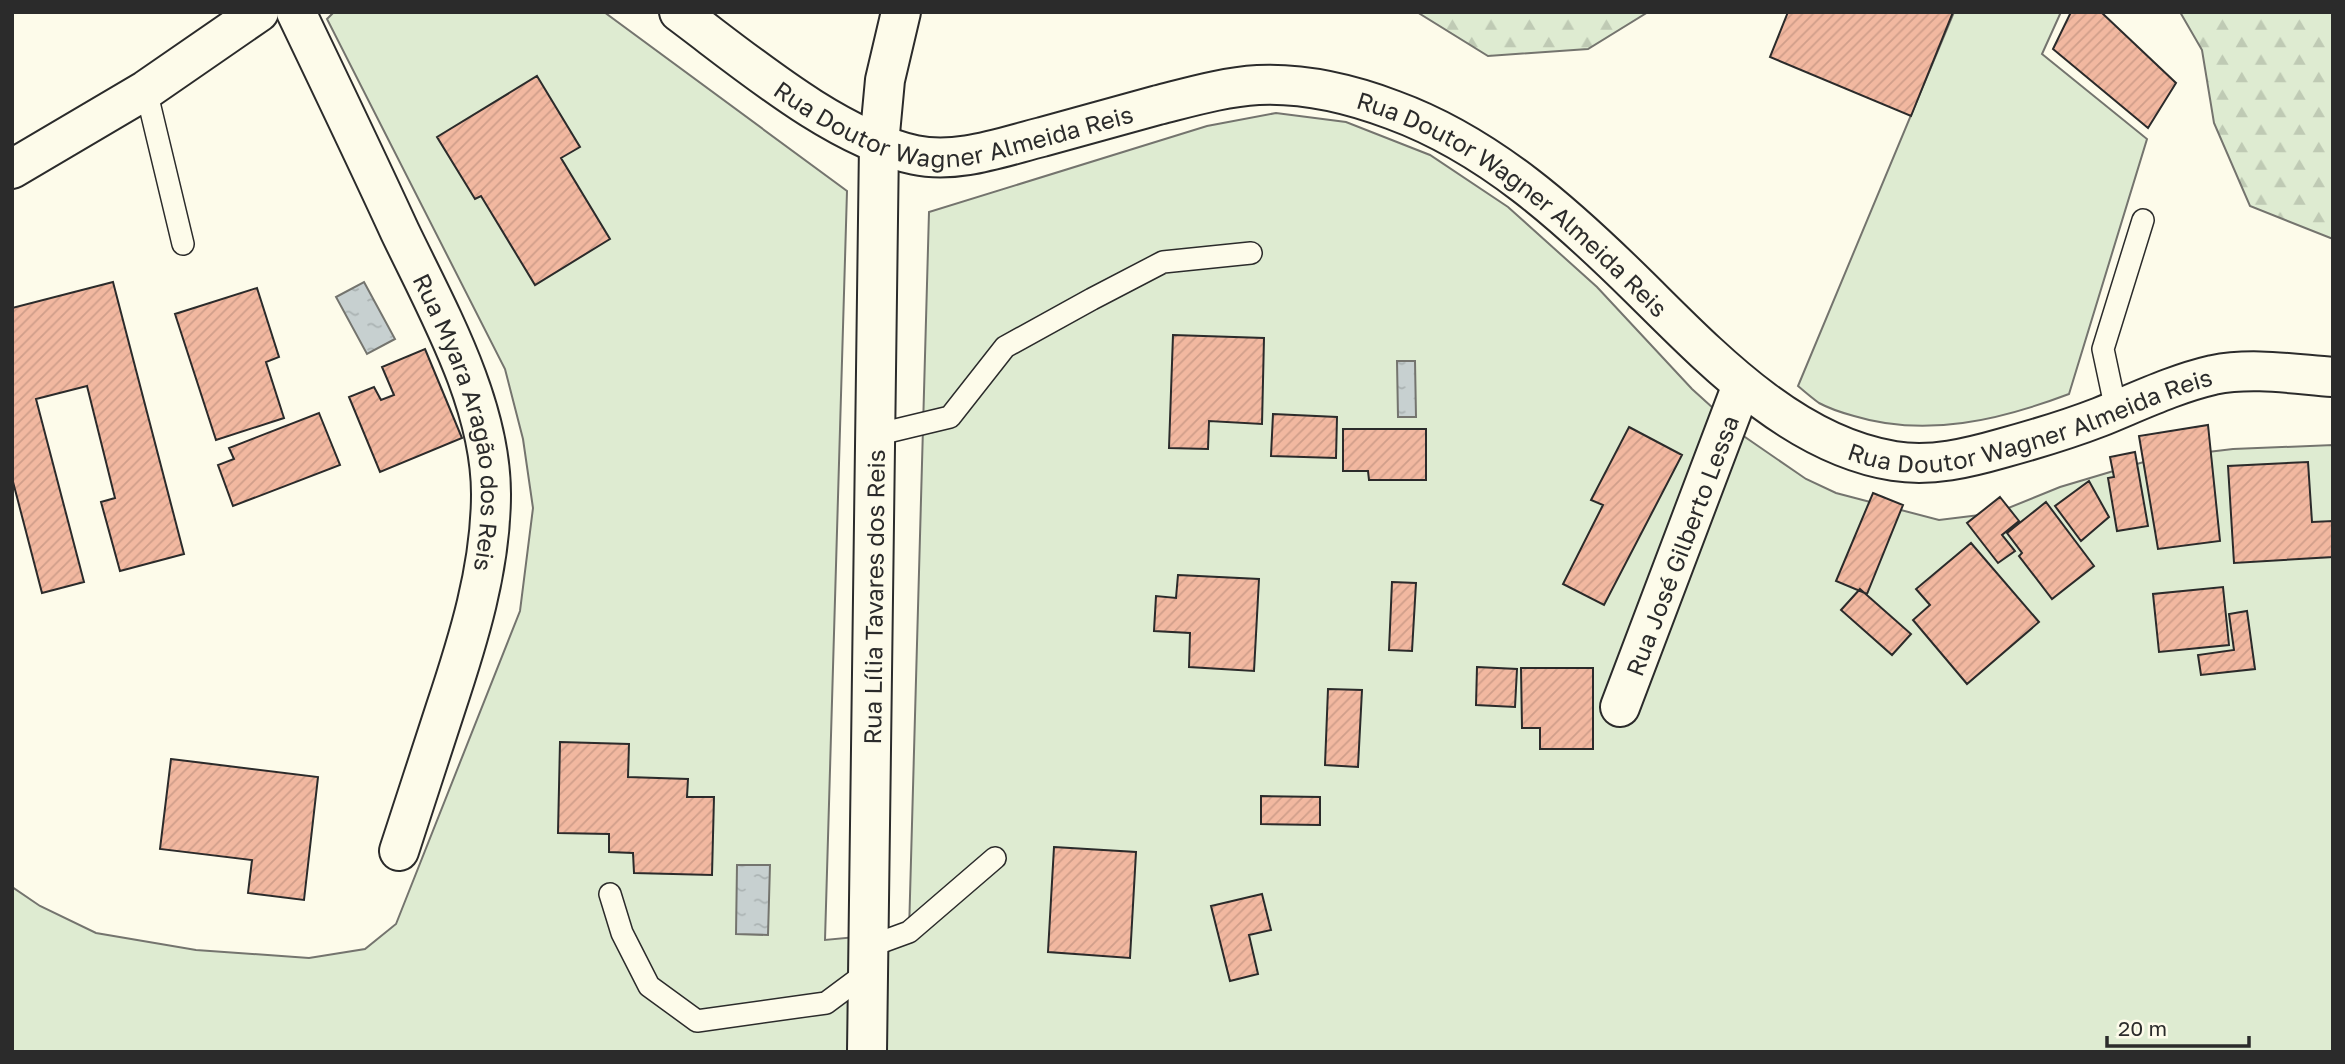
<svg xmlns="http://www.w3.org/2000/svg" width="2345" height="1064" font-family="'Golos Text',sans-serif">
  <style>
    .grass { fill: #deebd1; stroke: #74746e; stroke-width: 2 }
    .forest { fill: url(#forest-firs); stroke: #74746e; stroke-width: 2 }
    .water { fill: url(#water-ripples); stroke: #74746e; stroke-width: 2 }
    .building { fill: url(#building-hatch); stroke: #2b2b2b; stroke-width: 2 }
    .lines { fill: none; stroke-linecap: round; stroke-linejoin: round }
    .service-casing { stroke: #2b2b2b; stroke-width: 24 }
    .minor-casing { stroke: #2b2b2b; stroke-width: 42 }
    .service { stroke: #fdfbea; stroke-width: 21 }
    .minor { stroke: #fdfbea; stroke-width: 38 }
    .labels { text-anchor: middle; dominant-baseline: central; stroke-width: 5; stroke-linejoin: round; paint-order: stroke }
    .street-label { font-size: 24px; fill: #2b2b2b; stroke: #fdfbea }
  </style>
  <defs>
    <pattern id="forest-firs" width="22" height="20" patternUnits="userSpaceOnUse" patternTransform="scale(1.75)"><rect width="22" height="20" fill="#deebd1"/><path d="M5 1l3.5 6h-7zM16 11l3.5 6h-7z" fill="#bfcab4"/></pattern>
    <pattern id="water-ripples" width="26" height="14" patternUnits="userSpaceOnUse" patternTransform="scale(1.75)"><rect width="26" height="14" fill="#c7d0d0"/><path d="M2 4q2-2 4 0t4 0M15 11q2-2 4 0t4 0" fill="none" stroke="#abb3b3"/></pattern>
    <pattern id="building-hatch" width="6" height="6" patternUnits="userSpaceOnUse" patternTransform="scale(1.75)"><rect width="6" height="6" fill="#f2b8a0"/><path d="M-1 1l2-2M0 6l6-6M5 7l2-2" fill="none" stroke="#d09e8a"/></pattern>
  </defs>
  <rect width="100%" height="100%" fill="#fdfbea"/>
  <path class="grass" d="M 334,12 L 604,12 L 847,191 L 825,940 L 909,932 L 929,212 L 1207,126 L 1276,113 L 1346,122 L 1430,155 L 1508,207 L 1597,287 L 1692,389 L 1745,437 L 1806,479 L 1836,493 L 1939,520 L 1996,513 L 2060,487 L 2157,458 L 2233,449 L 2333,445 L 2333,1052 L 12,1052 L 12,887 L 40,906 L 96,933 L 196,950 L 309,958 L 365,949 L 396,924 L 520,611 L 533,508 L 523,439 L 505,369 L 327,19 Z
    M 1954,12 L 2061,12 L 2042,54 L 2147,139 L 2069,394 C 2000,420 1926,438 1854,416 C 1843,413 1830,409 1819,403 C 1812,398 1805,392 1798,386 Z"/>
  <path class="forest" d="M 1417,12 L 1648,12 L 1588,49 L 1488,56 Z
    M 2180,12 L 2333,12 L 2333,239 L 2250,206 L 2214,123 L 2202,50 Z"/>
  <path class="water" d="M 364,282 L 395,339 L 367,354 L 336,297 Z
    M 1397,361 L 1415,361 L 1416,417 L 1398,417 Z
    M 737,865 L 770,865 L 768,935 L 736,934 Z"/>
  <path class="building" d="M 1788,12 L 1866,13 L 1953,12 L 1911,116 L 1770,57 Z
    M 2071,12 L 2101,12 L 2176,83 L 2148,128 L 2053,49 Z
    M 537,76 L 580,147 L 561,158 L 610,239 L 535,285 L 481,196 L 475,199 L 437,137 Z
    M 113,282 L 184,554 L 120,571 L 101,502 L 115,498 L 87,386 L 36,399 L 84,582 L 42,593 L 12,478 L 12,308 Z
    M 257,288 L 279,357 L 266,362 L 284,418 L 216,440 L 175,314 Z
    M 1173,335 L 1264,338 L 1262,424 L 1209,421 L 1208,449 L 1169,448 Z
    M 425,349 L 462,438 L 380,472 L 349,397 L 374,387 L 381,400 L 394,395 L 382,367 Z
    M 319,413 L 340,465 L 233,506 L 218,465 L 234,459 L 229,448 Z
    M 1273,414 L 1337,417 L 1336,458 L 1271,456 Z
    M 2208,425 L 2220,541 L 2158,549 L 2139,436 Z
    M 1629,427 L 1682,455 L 1604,605 L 1563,584 L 1603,505 L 1591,500 Z
    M 1343,429 L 1426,429 L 1426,480 L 1369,480 L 1368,471 L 1343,471 Z
    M 2135,452 L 2148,526 L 2117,531 L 2108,478 L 2114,477 L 2110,457 Z
    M 2308,462 L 2312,522 L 2333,521 L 2333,557 L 2234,563 L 2228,466 Z
    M 2089,481 L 2109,517 L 2081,541 L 2055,506 Z
    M 1873,493 L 1903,505 L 1867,594 L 1836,581 Z
    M 2000,497 L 2019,521 L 2002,535 L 2015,551 L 1998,563 L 1967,523 Z
    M 2046,502 L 2094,566 L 2052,599 L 2019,556 L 2022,553 L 2007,533 Z
    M 1971,543 L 2039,622 L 1967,684 L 1913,620 L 1930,605 L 1916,589 Z
    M 1178,575 L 1259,579 L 1254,671 L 1189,667 L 1190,633 L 1154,631 L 1156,596 L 1176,598 Z
    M 1392,582 L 1416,583 L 1412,651 L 1389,650 Z
    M 2223,587 L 2229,645 L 2159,652 L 2153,594 Z
    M 1860,589 L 1911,634 L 1892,655 L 1841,610 Z
    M 2247,611 L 2255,669 L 2201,675 L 2198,655 L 2234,650 L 2229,614 Z
    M 1477,667 L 1517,669 L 1515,707 L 1476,705 Z
    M 1521,668 L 1593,668 L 1593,749 L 1540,749 L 1540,728 L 1522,728 Z
    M 1328,689 L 1362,690 L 1358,767 L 1325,765 Z
    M 560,742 L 629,744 L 628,777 L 688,779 L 687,797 L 714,797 L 712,875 L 634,873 L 633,853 L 609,852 L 609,834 L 558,833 Z
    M 171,759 L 318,777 L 304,900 L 248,893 L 252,860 L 160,849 Z
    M 1261,796 L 1320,797 L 1320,825 L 1261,824 Z
    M 1054,847 L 1136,852 L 1130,958 L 1048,952 Z
    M 1262,894 L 1271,930 L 1249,935 L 1258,974 L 1230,981 L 1211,906 Z"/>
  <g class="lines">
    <defs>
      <path id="service" d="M 146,90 L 183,244
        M 2116,410 L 2103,349 L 2143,220
        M 875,435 L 950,417 L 1005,347 L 1092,299 L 1163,262 L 1251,253
        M 610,894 L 622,933 L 649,986 L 697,1021 L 826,1003 L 869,971
        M 868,947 L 909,932 L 995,858"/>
      <g id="minor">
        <path id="s1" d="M 296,12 C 331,85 366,158 400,232 C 438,311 491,404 491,494 C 491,568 468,641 445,710 C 430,757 414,804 399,851"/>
        <path id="s2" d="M 679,12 C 745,61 835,138 915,155 C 957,164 1002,147 1042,137 C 1081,126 1119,116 1158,105 C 1190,97 1224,87 1258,85 C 1303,83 1351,94 1393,110 C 1489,145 1567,216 1639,287 C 1709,356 1792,445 1894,461 C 1932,467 1968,458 2003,448 C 2036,439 2069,429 2100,417 C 2137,402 2174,384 2213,375 C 2252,367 2293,374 2333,377"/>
        <path d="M 12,169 L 146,90 L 259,12"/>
        <path id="s3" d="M 1620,707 L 1742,385"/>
        <path id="s4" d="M 867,1052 L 879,144 L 885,80 L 901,12"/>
      </g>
    </defs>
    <use href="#service" class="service-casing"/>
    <use href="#minor" class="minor-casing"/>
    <use href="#service" class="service"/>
    <use href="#minor" class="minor"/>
  </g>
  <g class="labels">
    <g class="street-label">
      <text stroke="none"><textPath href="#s2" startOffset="312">Rua Doutor Wagner Almeida Reis</textPath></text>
      <text stroke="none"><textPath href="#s2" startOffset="920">Rua Doutor Wagner Almeida Reis</textPath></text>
      <text stroke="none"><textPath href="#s2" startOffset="1530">Rua Doutor Wagner Almeida Reis</textPath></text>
      <text stroke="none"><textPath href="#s1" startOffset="446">Rua Myara Aragão dos Reis</textPath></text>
      <text stroke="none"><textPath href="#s3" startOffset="173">Rua José Gilberto Lessa</textPath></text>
      <text stroke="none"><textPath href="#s4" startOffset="455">Rua Lília Tavares dos Reis</textPath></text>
    </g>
  </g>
  <rect width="2345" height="1064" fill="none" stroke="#2b2b2b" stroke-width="28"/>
  <path d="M2107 1036v10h142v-10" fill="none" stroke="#2b2b2b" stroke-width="3.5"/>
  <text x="2118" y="1036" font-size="21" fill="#2b2b2b" stroke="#fdfbea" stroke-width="5" paint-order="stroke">20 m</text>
</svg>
